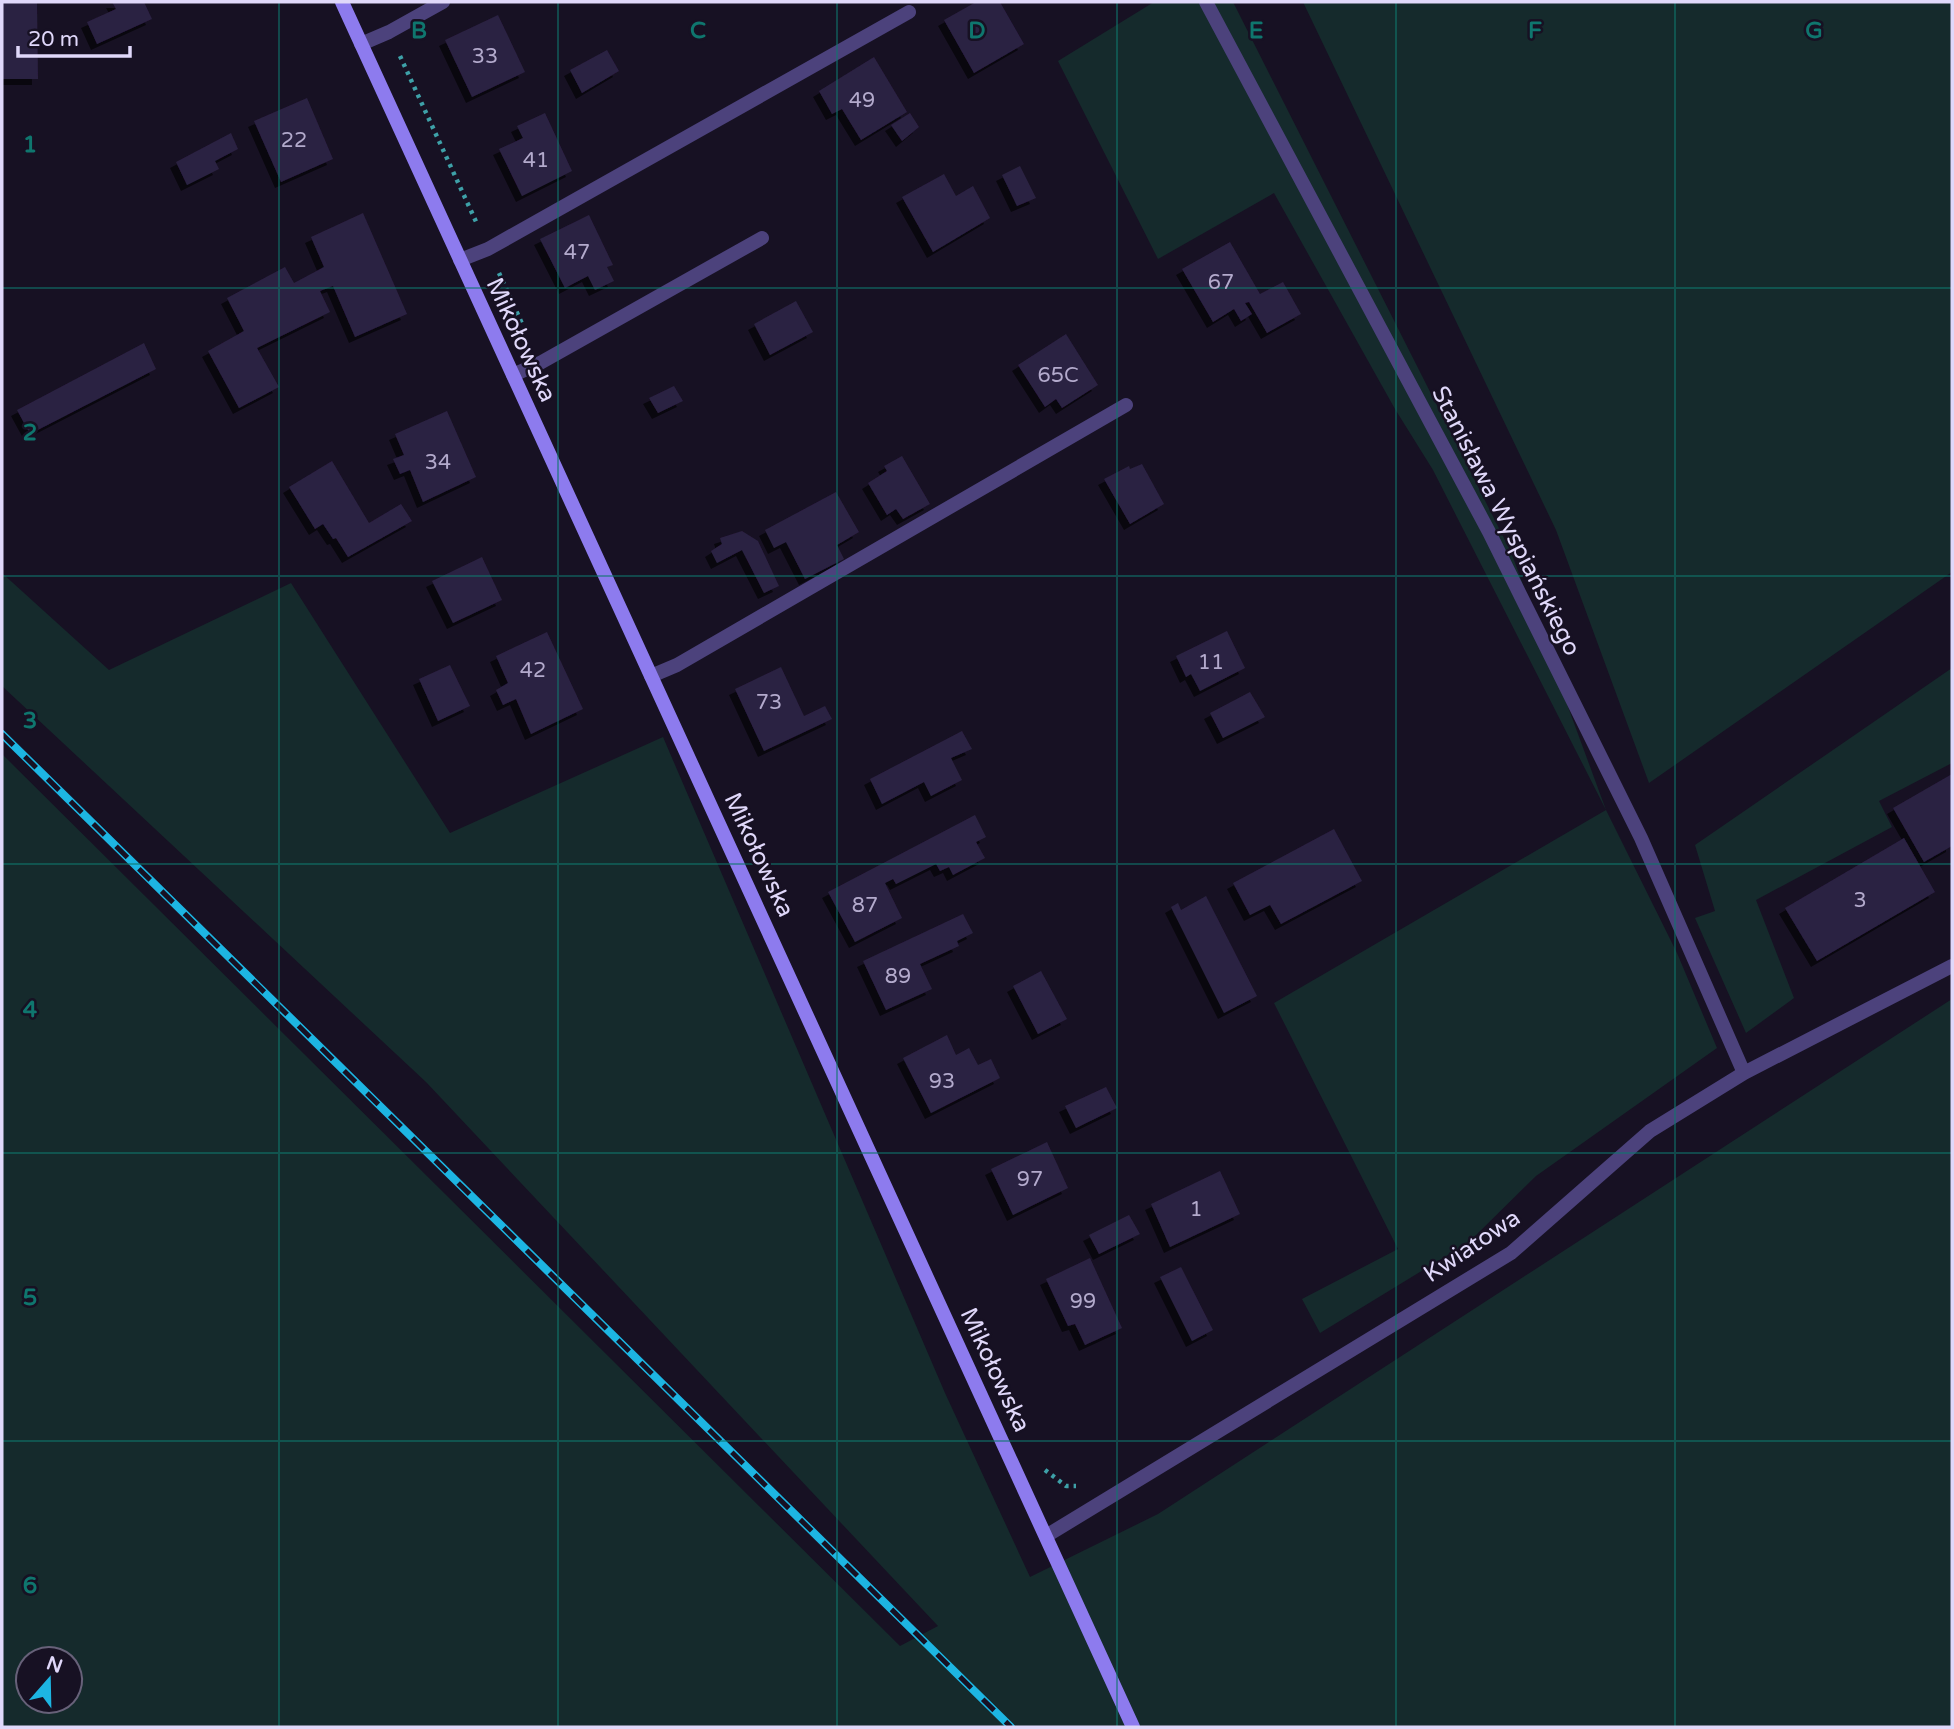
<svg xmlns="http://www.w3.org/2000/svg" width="1954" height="1729" font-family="'Varela Round',sans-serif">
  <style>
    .green { fill: #152a2c; fill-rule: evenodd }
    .building { fill: #2b2042; filter: url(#shadow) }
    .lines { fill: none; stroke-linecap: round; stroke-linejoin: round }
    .path { stroke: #3ea1a8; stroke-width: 4.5; stroke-dasharray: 3.5 5; stroke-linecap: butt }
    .lane { stroke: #4c427c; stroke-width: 14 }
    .street { stroke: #4c427c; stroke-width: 14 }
    .secondary { stroke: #8d7bee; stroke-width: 14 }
    .rail-casing { stroke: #1db5e2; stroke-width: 8 }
    .rail { stroke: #171123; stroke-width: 5; stroke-dasharray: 16; stroke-linecap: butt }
    .grid { fill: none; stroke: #0f766e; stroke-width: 2; stroke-opacity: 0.55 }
    .labels { text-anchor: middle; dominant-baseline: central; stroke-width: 5; stroke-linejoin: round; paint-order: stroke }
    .number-label { font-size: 21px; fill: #b3aacc }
    .street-label { font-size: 24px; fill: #e0d8fa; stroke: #171123 }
    .grid-label { font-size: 23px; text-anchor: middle; font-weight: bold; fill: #0f766e; stroke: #171123; stroke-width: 5; stroke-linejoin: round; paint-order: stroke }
  </style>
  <defs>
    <filter id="shadow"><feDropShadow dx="-6" dy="6" stdDeviation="0" flood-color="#0009"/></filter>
  </defs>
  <rect width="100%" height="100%" fill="#171123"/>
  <path class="green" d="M 1154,2 L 1233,2 L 1511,552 L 1606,810 L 1677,953 L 1717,1048 L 1536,1176 L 1469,1242 L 1320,1333 L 1302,1299 L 1398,1249 L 1274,1003 L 1606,810 L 1433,470 L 1395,409 L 1274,193 L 1158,259 L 1058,61 Z
    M 1303,2 L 1952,2 L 1952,572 L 1649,783 L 1556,530 Z
    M 2,573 L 109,670 L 291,583 L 450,833 L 663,737 L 945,1393 L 1030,1577 L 1158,1514 L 1952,999 L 1952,1727 L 2,1727 L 2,754 L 900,1646 L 938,1626 L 426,1082 L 2,686 ZM 28,1659 L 70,1659 L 70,1701 L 28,1701 Z
    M 1952,668 L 1952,763 L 1879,801 L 1892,827 L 1756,900 L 1794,998 L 1746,1033 L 1695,918 L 1715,911 L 1695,845 Z"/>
  <path class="building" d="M 2,2 L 37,2 L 38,79 L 2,79 Z
    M 112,2 L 144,2 L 152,19 L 97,44 L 87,22 L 116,9 Z
    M 976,2 L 1000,2 L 1024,44 L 974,73 L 944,20 Z
    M 498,15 L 525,72 L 472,97 L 445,40 Z
    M 607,50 L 619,71 L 582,93 L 570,70 Z
    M 874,57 L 907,112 L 861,140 L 842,109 L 832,114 L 819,91 Z
    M 307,98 L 333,159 L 281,182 L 254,121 Z
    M 545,113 L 572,171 L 522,196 L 499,149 L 523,138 L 517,126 Z
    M 910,113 L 919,127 L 902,141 L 891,125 Z
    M 231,133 L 238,149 L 215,161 L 219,169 L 187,185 L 176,162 Z
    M 1020,166 L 1036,198 L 1017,206 L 1002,175 Z
    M 944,174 L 956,196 L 973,186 L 990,218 L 933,252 L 902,197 Z
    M 363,213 L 407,314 L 355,337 L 333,286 L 320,291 L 330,312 L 257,348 L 279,387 L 239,408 L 208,351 L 244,331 L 227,298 L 285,267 L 294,283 L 324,267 L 311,237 Z
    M 589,215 L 613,265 L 607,267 L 614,281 L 595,290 L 588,276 L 565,288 L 540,239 Z
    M 1230,242 L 1260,294 L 1283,282 L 1301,314 L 1267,333 L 1249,302 L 1245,303 L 1252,314 L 1241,321 L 1234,309 L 1213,322 L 1182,269 Z
    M 796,301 L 813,332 L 770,355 L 754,324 Z
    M 1066,334 L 1098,385 L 1062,408 L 1056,399 L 1045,407 L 1018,365 Z
    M 144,343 L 156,369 L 30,434 L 17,410 Z
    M 674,386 L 683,401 L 658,413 L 649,398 Z
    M 447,411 L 476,477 L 423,502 L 410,470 L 400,474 L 393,459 L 404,455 L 395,434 Z
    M 902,456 L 930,504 L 903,519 L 896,509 L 887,515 L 868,483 L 887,471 L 884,466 Z
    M 332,461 L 369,523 L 401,504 L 412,521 L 348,557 L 336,538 L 333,539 L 323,524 L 315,529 L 289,487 Z
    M 1142,464 L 1164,504 L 1130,524 L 1104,479 L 1129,466 L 1130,469 Z
    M 836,492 L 859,532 L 837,545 L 844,559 L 805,579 L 786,542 L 774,548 L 765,530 Z
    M 742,531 L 758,541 L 779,586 L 764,593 L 742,550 L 717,563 L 711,551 L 722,544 L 720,538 Z
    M 482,557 L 502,600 L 453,623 L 432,581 Z
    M 1227,631 L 1245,668 L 1200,691 L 1191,674 L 1186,677 L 1176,656 Z
    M 547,632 L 583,709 L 531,734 L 516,699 L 503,705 L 496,690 L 508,683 L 496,656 Z
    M 450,665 L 470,706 L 438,721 L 419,679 Z
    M 781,667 L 804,716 L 825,706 L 832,719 L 764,751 L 735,689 Z
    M 1250,692 L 1265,717 L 1223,738 L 1210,713 Z
    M 962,731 L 972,749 L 951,758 L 962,780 L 931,796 L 924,782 L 882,804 L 870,779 Z
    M 1952,774 L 1952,846 L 1924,862 L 1893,808 Z
    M 975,815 L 986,837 L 976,842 L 985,858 L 953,875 L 949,867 L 940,871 L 936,864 L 896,884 L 893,879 L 885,883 L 902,918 L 855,942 L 828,892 Z
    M 1334,829 L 1362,881 L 1281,924 L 1270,905 L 1250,915 L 1233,883 Z
    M 1904,838 L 1935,892 L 1817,961 L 1785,908 Z
    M 1206,896 L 1257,996 L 1224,1013 L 1171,907 L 1178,903 L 1181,910 Z
    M 963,914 L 973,933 L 957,941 L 959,946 L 920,964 L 932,989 L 886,1010 L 863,961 Z
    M 1041,971 L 1067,1019 L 1038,1034 L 1013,986 Z
    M 947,1035 L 956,1055 L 969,1048 L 978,1065 L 991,1059 L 1000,1078 L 931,1113 L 903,1058 Z
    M 1106,1087 L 1117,1108 L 1076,1128 L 1065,1106 Z
    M 1047,1142 L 1068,1188 L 1013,1215 L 991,1169 Z
    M 1220,1171 L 1240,1214 L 1170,1247 L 1151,1204 Z
    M 1129,1215 L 1140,1234 L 1099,1254 L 1089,1235 Z
    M 1090,1258 L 1122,1328 L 1085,1345 L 1075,1324 L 1068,1326 L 1046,1279 Z
    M 1181,1267 L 1213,1330 L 1192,1341 L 1160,1277 Z"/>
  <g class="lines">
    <path class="path" d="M 400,56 L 478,226
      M 499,273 L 524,328
      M 1045,1470 L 1066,1486 L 1076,1486"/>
    <path class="lane" d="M 361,44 L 389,32 L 443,2
      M 460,260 L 488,249 L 909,12
      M 513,375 L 540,363 L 762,238
      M 651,676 L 677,665 L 1126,405"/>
    <path class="street" d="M 1206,2 L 1489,532 L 1641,838 L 1744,1073
      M 1046,1536 L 1511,1253 L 1650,1131 L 1744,1073 L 1952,966"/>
    <path class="secondary" d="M 342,2 L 1133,1727"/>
    <defs>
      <path id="rail" d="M 2,734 L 1011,1727"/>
    </defs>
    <use href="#rail" class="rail-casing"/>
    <use href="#rail" class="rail"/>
  </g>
  <path class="grid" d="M 279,2 L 279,1727M 558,2 L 558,1727M 837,2 L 837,1727M 1117,2 L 1117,1727M 1396,2 L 1396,1727M 1675,2 L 1675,1727M 2,288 L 1952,288M 2,576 L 1952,576M 2,864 L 1952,864M 2,1153 L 1952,1153M 2,1441 L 1952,1441"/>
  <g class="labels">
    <g class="number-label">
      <text x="485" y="56">33</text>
      <text x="862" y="100">49</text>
      <text x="294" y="140">22</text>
      <text x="536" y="160">41</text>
      <text x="577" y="252">47</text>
      <text x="1221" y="282">67</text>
      <text x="1058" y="375">65C</text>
      <text x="438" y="462">34</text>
      <text x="1211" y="662">11</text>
      <text x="533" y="670">42</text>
      <text x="769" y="702">73</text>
      <text x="1860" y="900">3</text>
      <text x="865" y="905">87</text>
      <text x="898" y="976">89</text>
      <text x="942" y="1081">93</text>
      <text x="1030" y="1179">97</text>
      <text x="1196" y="1209">1</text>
      <text x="1083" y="1301">99</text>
    </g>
    <g class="street-label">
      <text transform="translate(521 340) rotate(65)">Mikołowska</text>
      <text transform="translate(1506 521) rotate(63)">Stanisława Wyspiańskiego</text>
      <text transform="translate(759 855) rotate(65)">Mikołowska</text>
      <text transform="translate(1472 1246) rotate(-34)">Kwiatowa</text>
      <text transform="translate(995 1370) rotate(65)">Mikołowska</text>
    </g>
  </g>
  <g class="grid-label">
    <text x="419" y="38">B</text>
    <text x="698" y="38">C</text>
    <text x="977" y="38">D</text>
    <text x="1256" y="38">E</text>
    <text x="1535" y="38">F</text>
    <text x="1814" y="38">G</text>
    <text x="30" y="152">1</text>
    <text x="30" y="440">2</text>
    <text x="30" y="728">3</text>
    <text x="30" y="1017">4</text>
    <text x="30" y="1305">5</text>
    <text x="30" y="1593">6</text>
  </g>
  <rect width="1954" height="1729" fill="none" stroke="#e0d8fa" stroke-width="7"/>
  <g transform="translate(49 1680) rotate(20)"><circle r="33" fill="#171123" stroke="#676179" stroke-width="2"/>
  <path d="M0-5L12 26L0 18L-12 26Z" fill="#1db5e2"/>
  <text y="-10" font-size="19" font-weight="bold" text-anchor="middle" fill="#e0d8fa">N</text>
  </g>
  <path d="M18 46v10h112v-10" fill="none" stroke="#e0d8fa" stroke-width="3.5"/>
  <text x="28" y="46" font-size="21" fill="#e0d8fa" stroke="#171123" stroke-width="5" paint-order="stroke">20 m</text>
</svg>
